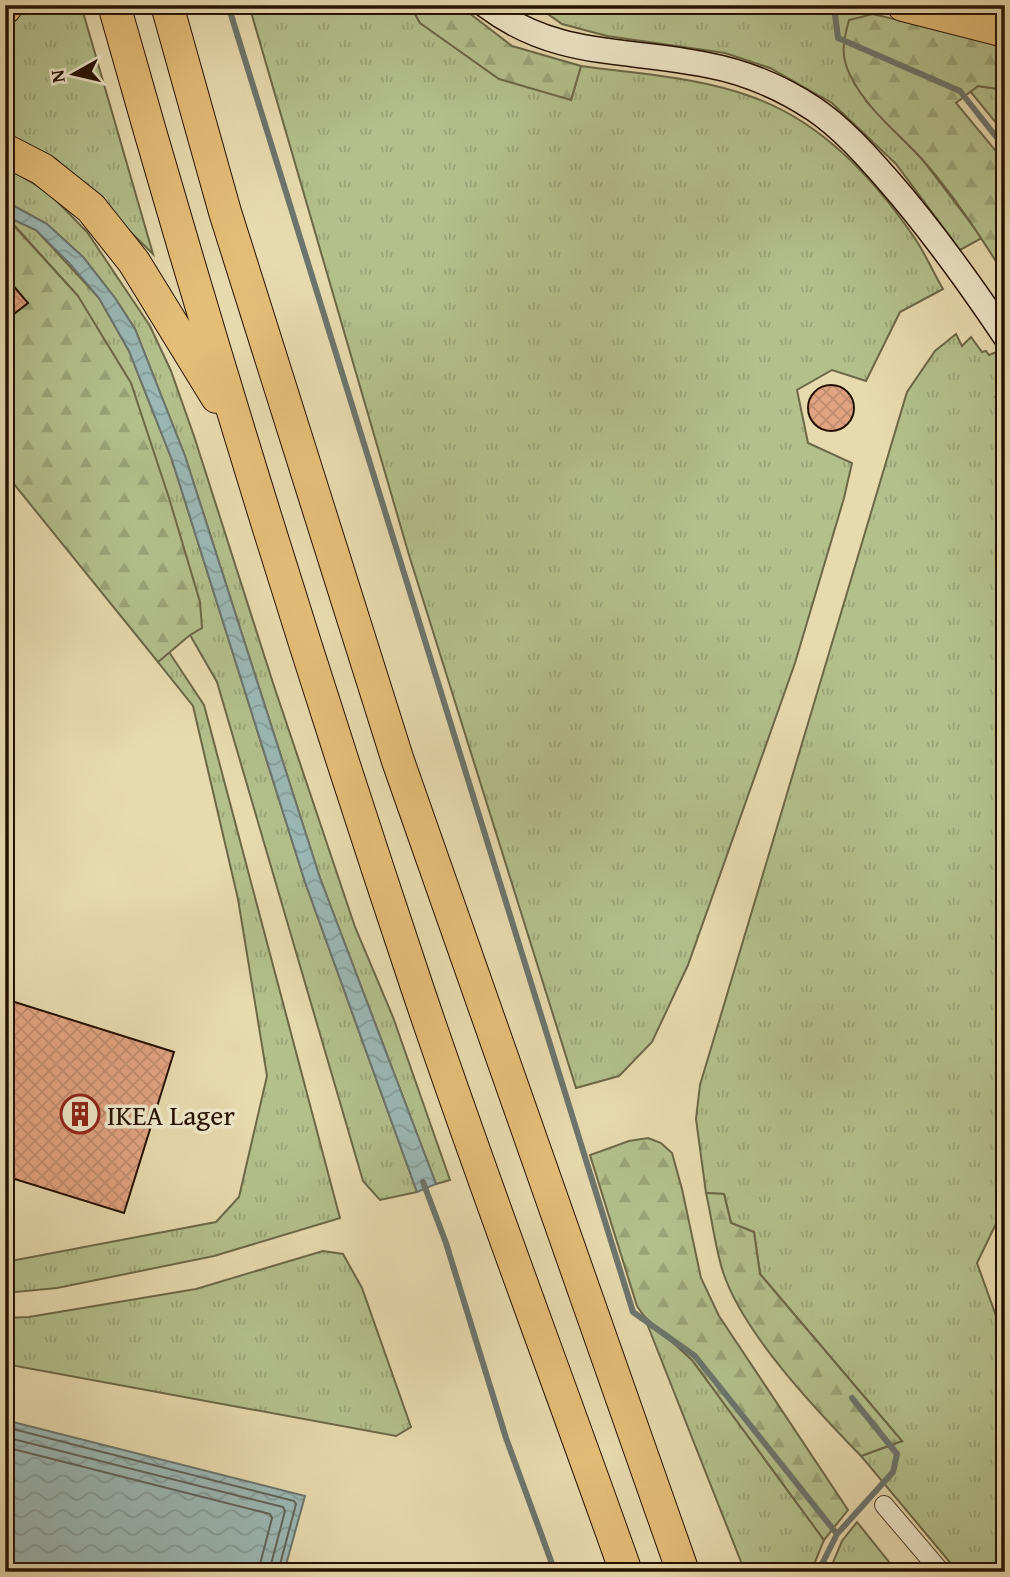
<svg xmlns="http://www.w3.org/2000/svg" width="1010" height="1577" font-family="'Gentium Book Plus',serif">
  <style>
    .grass { fill: url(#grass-tufts); stroke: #6c6846; stroke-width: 2 }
    .forest { fill: url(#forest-firs); stroke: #6c6846; stroke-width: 2 }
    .water { fill: url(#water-waves); stroke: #6c756d; stroke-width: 2 }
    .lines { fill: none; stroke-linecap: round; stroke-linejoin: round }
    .shore { stroke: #60645a; stroke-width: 2 }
    .stream { stroke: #6c756d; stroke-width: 6 }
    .building { fill: url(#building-cross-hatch); stroke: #251100; stroke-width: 2 }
    .street-casing { stroke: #56432c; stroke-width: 20 }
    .secondary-casing { stroke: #251100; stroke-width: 27 }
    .highway-casing { stroke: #251100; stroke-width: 34 }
    .street { stroke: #efe7ca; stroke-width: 18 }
    .secondary { stroke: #efe7ca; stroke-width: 24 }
    .highway { stroke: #e4bd77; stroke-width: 32 }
    .labels { text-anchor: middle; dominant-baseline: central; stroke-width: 7; stroke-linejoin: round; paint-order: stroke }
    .poi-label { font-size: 28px; fill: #251100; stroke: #efe7ca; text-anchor: start }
  </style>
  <defs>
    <pattern id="grass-tufts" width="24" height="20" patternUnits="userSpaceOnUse" patternTransform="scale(1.75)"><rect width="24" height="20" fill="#b3c08c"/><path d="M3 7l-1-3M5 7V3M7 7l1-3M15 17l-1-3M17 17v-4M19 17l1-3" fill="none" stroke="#9aa477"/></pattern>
    <pattern id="forest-firs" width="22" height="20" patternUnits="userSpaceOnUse" patternTransform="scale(1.75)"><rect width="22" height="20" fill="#b3c08c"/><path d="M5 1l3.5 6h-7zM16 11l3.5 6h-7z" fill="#9aa477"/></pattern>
    <pattern id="water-waves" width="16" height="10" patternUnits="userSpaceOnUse" patternTransform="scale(1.75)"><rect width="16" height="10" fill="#9bb8b5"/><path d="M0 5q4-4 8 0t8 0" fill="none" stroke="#859d9a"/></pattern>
    <pattern id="building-cross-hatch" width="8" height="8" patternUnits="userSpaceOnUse" patternTransform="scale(1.75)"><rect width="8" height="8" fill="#e1a480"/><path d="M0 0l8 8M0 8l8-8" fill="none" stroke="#c18c6d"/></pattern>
  </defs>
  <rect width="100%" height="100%" fill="#e7daae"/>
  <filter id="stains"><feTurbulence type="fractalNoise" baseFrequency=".00286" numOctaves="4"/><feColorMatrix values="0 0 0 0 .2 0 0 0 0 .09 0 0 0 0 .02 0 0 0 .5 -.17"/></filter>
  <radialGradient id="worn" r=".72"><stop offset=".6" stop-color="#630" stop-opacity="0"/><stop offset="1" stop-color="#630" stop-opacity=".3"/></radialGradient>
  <path class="grass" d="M 24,5 L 81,5 L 153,254 L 56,159 L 5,136 L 5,32 Z
    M 249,5 L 410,5 L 420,23 L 571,100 L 581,66 C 638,74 701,77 755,98 C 823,123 874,179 914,237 C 925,253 933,272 943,289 L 900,312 L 866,381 L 832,370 L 797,390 L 808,443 L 852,463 L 844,498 L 795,663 L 688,965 L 652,1042 L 619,1076 L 576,1088 L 409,555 Z
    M 535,5 L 844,5 L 873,14 L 849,21 L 866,101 L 922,159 L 982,238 L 960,250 L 896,164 L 832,103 L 770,68 L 725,53 L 607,36 L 562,24 Z
    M 978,86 L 1005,90 L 1005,134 L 970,91 Z
    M 5,167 L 48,192 L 87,232 L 150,326 L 171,371 L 194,436 L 273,683 L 355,927 L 393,1017 L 450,1180 L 436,1184 L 320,878 L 185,456 L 135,329 L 115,298 L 83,257 L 47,224 L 5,201 Z
    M 6,216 L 36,230 L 99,298 L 129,351 L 172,460 L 305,882 L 417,1192 L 380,1200 L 363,1181 L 217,682 L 190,635 L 202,627 L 78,296 Z
    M 956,334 L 962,346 L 971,337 L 982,352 L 986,351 L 989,355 L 999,351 L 1005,360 L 1005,411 L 995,396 L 1005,415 L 1005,1205 L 977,1263 L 1005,1341 L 1005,1572 L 958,1572 L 861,1456 L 902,1441 L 760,1274 L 754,1232 L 731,1223 L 724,1194 L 706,1193 L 696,1119 L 700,1085 L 907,392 L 935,351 Z
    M 169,652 L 204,705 L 340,1218 L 214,1256 L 57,1288 L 5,1293 L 5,1262 L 216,1222 L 239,1197 L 267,1076 L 238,899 L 193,706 L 158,662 Z
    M 323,1251 L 343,1254 L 362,1288 L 411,1427 L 396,1436 L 5,1364 L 5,1318 L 29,1317 L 196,1289 Z
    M 644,1316 L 692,1360 L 824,1540 L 811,1572 L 745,1572 Z
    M 857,1522 L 897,1572 L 829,1572 L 842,1541 Z"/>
  <path class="forest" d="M 410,5 L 463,5 L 468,12 L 512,46 L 581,66 L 571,100 L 499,79 L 420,23 Z
    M 873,14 L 1005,46 L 1005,90 L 978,86 L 956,103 L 1005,162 L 1005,276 C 980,235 953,194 921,158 C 897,132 867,109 851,77 C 840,56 843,42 849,20 Z
    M 5,216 L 78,296 L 131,383 L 169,498 L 200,602 L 202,628 L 190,635 L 158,662 L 5,473 Z
    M 648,1138 L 661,1143 L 672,1153 L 682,1189 L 701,1278 L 719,1316 L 848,1510 L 824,1540 L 692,1360 L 644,1316 L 637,1306 L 590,1155 L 629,1141 Z
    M 706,1193 L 724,1194 L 731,1223 L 754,1232 L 760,1274 L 902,1441 L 861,1456 C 816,1410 743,1333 723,1272 C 715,1247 712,1219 706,1193 Z"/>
  <path class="water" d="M 5,201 L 47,224 L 83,257 L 115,298 L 135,329 L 185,456 L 320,878 L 436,1184 L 417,1192 L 305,882 L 172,460 L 129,351 L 99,298 L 70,264 L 36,230 L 5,216 Z
    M 5,1420 L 305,1496 L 284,1572 L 5,1572 Z"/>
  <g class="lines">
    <path class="shore" d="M 5,1427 L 294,1501 L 296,1504 L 278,1572
      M 5,1437 L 283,1507 L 285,1511 L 269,1572
      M 5,1447 L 270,1514 L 272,1518 L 258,1572"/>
    <path class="stream" d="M 228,5 L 633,1312 L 695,1356 L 837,1534
      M 834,7 L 838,38 L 960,91 L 1005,148
      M 423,1182 L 446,1243 L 506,1438 L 555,1572
      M 818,1572 L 837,1534 L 893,1472 L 897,1454 L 852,1398"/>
  </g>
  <path class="building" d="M 5,276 L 28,303 L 5,321 Z
    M808 408a23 23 0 1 1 46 0a23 23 0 1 1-46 0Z
    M 5,999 L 174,1052 L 124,1213 L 5,1176 Z"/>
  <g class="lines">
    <defs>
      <path id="street" d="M 884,1505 L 941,1572"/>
      <path id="secondary" d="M 485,5 C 557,59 625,48 707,65 C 745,72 782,88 814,109 C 842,128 865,154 887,179 C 930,228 968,281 1005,336"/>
      <path id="highway" d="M 114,5 C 207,335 308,662 417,987 C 483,1183 557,1377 626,1572
        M 167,5 L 225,212 L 398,761 L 683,1572
        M 903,5 L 1005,31
        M 5,8 L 7,5
        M 5,150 L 42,169 L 91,208 L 134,262 L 217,397"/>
    </defs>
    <use href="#street" class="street-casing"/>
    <use href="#secondary" class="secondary-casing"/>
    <use href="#highway" class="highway-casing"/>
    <use href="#street" class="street"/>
    <use href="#secondary" class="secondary"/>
    <use href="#highway" class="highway"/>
  </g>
  <defs>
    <symbol id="building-ring" viewBox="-11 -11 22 22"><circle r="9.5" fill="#efe7ca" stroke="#8f2418" stroke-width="1.5"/><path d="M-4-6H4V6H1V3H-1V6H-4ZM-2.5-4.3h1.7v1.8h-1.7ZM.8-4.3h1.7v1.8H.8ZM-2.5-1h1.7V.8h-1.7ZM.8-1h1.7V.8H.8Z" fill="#8f2418"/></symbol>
  </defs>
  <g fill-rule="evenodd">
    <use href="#building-ring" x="58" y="1092" width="44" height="44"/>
  </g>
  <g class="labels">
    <g class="poi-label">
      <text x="107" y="1114">IKEA Lager</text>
    </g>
  </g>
  <rect width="1010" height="1577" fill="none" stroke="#e7daae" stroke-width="28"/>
  <rect x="7" y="7" width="996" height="1563" fill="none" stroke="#251100" stroke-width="3.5"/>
  <rect x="14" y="14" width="982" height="1549" fill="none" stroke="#251100" stroke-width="2"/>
  <g transform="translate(74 74) rotate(262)" stroke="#efe7ca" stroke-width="5" paint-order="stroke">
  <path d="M0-5L12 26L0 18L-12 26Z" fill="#251100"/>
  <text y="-10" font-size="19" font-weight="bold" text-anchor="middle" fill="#251100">N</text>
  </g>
  <rect width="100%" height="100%" filter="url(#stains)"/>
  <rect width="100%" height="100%" fill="url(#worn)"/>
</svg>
